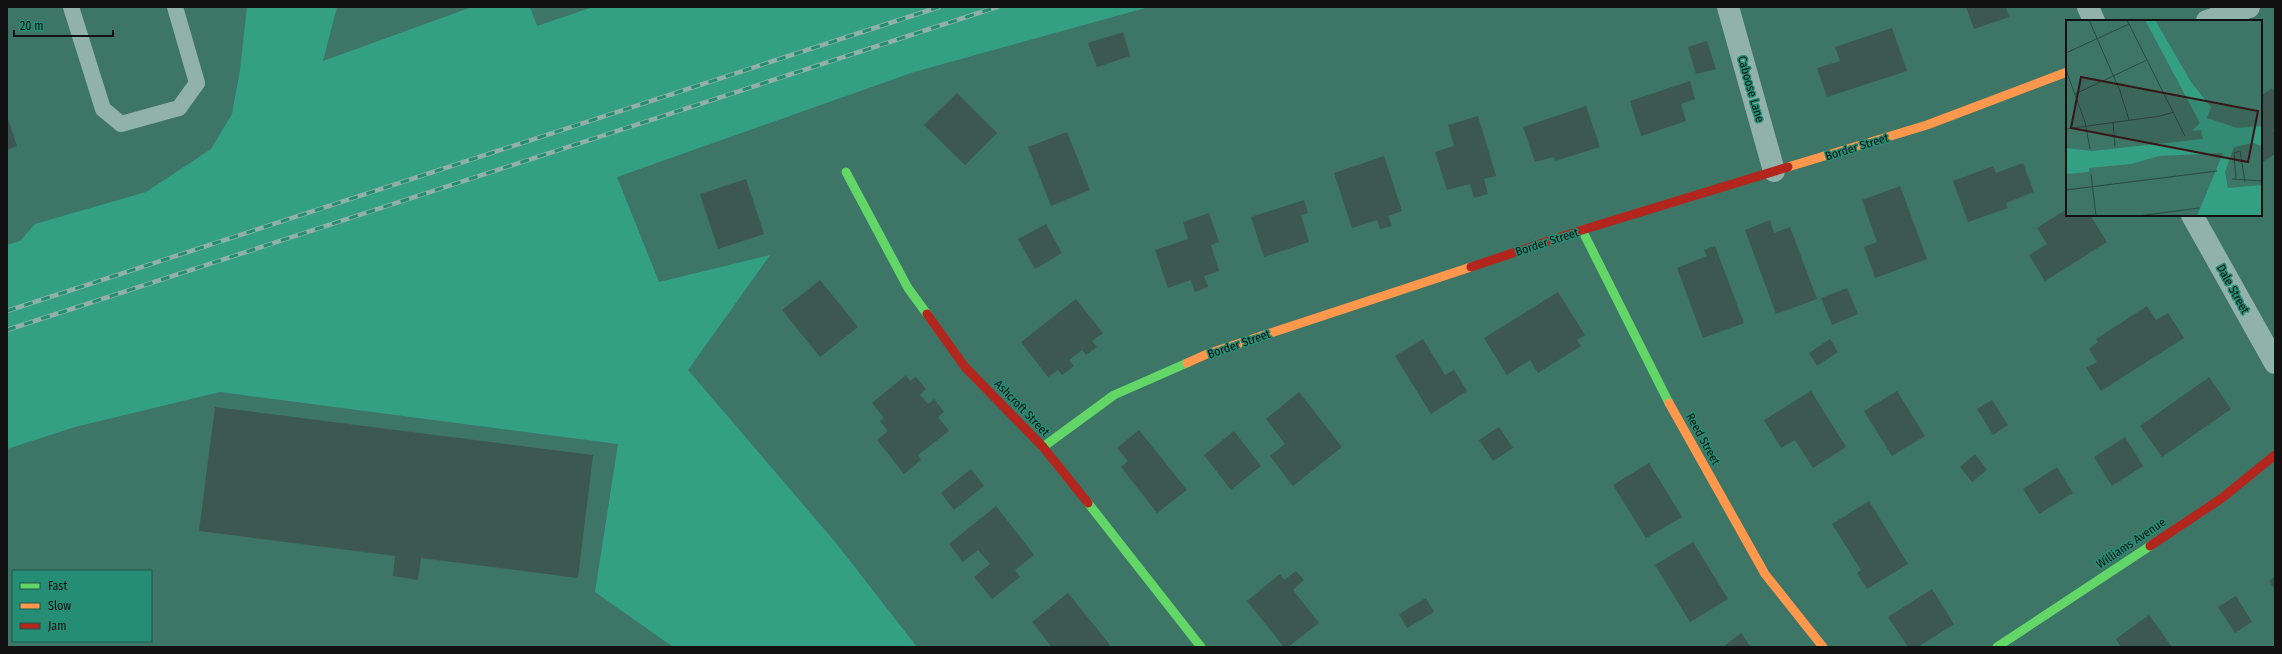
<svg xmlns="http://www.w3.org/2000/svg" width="2282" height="654" font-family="'Fira Sans Condensed',sans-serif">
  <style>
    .green { fill: #33a084 }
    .building { fill: #3d5851 }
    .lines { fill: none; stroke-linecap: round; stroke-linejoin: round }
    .lane { stroke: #91b2aa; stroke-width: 16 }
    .street { stroke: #91b2aa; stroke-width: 22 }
    .fast { stroke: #63d668; stroke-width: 9 }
    .slow { stroke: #ff974d; stroke-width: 9 }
    .jam { stroke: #b3261e; stroke-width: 9 }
    .rail-casing { stroke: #91b1a8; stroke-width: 4.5 }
    .rail { stroke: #258d74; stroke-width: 3; stroke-dasharray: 9; stroke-linecap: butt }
    .labels { text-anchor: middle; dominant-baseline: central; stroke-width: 3; stroke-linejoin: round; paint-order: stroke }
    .street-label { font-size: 12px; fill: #111; stroke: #258d74 }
    .inset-road { fill: none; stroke: #2a4a42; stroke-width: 1 }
    .view { fill: #381616; fill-opacity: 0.15; stroke: #381616; stroke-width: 2 }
    .inset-edge { fill: none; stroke: #111; stroke-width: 2 }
  </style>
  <rect width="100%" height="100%" fill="#3d7567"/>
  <path class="green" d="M 247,7 L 337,7 L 323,61 L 472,7 L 530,7 L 537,26 L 593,7 L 1149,7 L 914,72 L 617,177 L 659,282 L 770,255 L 688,370 L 836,543 L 917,647 L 673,647 L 595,592 L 618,444 L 220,392 L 75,427 L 7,449 L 7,245 L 20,241 L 35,224 L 146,192 L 211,149 L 232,114 L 240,70 Z"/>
  <path class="building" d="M 1966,7 L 2006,7 L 2009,17 L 1974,29 Z
    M 1892,28 L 1907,71 L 1827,97 L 1817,68 L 1840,61 L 1835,47 Z
    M 1123,32 L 1130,56 L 1097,67 L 1088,43 Z
    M 1707,41 L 1716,69 L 1696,74 L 1688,47 Z
    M 1690,81 L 1695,99 L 1681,104 L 1686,121 L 1641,136 L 1630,101 Z
    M 2272,88 L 2275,92 L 2275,129 L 2273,130 L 2275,133 L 2275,154 L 2261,163 L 2261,96 Z
    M 957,93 L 997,133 L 965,165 L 924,125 Z
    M 1586,106 L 1600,147 L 1555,161 L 1554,157 L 1535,162 L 1523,127 Z
    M 7,116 L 17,146 L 7,150 Z
    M 1478,116 L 1496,176 L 1484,179 L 1488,194 L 1474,198 L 1470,184 L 1447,190 L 1435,152 L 1454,146 L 1448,125 Z
    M 1067,132 L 1090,190 L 1051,206 L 1028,147 Z
    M 1384,156 L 1402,211 L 1388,216 L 1392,226 L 1380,229 L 1377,220 L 1352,228 L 1334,173 Z
    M 2023,163 L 2034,192 L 2006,203 L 2008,208 L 1968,222 L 1953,181 L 1993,166 L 1996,173 Z
    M 746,179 L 764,234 L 718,249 L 700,194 Z
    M 1900,186 L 1927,259 L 1875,278 L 1864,247 L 1877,242 L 1862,200 Z
    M 1304,200 L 1308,213 L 1301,215 L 1309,242 L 1264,257 L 1251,217 Z
    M 2067,209 L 2067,215 L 2090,215 L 2107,242 L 2045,281 L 2029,255 L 2047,244 L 2037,228 Z
    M 1209,213 L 1219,242 L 1211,245 L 1219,271 L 1204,276 L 1208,287 L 1195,292 L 1191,280 L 1168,288 L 1155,250 L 1188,239 L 1183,222 Z
    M 1770,220 L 1774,233 L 1790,227 L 1817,299 L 1776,314 L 1745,230 Z
    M 1046,224 L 1062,253 L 1035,269 L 1018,239 Z
    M 1715,246 L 1744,323 L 1703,338 L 1677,268 L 1707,256 L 1704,250 Z
    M 820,280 L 858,327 L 820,357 L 782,310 Z
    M 1847,288 L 1858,314 L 1832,325 L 1821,298 Z
    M 1558,292 L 1585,335 L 1577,340 L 1581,346 L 1538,373 L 1530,360 L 1507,375 L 1484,338 Z
    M 1076,299 L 1103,333 L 1092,341 L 1097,347 L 1086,355 L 1082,350 L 1069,360 L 1074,366 L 1062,375 L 1058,370 L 1048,377 L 1021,342 Z
    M 2147,306 L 2156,320 L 2168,313 L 2184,338 L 2101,391 L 2086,368 L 2097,362 L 2089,349 L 2098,342 L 2096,339 Z
    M 1423,339 L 1445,375 L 1454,370 L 1467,391 L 1431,414 L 1395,356 Z
    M 1830,339 L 1838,352 L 1817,366 L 1809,353 Z
    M 906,375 L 910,381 L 916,377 L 926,389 L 920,395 L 928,404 L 934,399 L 944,412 L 938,417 L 949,431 L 918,455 L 921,460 L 904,474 L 877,440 L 888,431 L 880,421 L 884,418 L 872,403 Z
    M 2209,377 L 2231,409 L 2162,457 L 2140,426 Z
    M 1811,391 L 1846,447 L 1813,468 L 1795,440 L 1781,448 L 1764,420 Z
    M 1897,391 L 1925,436 L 1892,456 L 1864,411 Z
    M 1299,392 L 1342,447 L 1293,486 L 1270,456 L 1285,444 L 1266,419 Z
    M 1992,400 L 2008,425 L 1993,435 L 1977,409 Z
    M 215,407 L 593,455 L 578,578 L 421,558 L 418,580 L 393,576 L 395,556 L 199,531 Z
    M 1499,427 L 1513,448 L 1493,461 L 1479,440 Z
    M 1139,430 L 1187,490 L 1157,513 L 1121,467 L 1128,461 L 1117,448 Z
    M 1234,431 L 1261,466 L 1231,490 L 1204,455 Z
    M 2125,437 L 2143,466 L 2112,486 L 2094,457 Z
    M 1975,454 L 1987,470 L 1972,482 L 1960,467 Z
    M 1649,463 L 1682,517 L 1646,538 L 1613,485 Z
    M 2057,467 L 2073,493 L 2039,514 L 2023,489 Z
    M 971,469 L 984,486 L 954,510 L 941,493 Z
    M 1869,501 L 1908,564 L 1867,589 L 1857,573 L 1861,570 L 1832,524 Z
    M 996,506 L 1034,555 L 1015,570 L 1020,577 L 992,599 L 974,577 L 990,564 L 978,550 L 963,562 L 949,544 Z
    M 1693,542 L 1728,599 L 1690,622 L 1655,565 Z
    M 1296,571 L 1304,580 L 1293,590 L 1319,623 L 1288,647 L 1284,647 L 1247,601 L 1280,574 L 1284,580 Z
    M 2275,577 L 2275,590 L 2269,581 Z
    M 1932,589 L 1954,624 L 1918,647 L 1908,647 L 1888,617 Z
    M 1068,593 L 1110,645 L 1107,647 L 1052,647 L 1032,622 Z
    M 2236,596 L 2252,622 L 2235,633 L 2218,607 Z
    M 1426,598 L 1434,612 L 1407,628 L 1399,614 Z
    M 2149,615 L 2172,647 L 2121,647 L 2116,639 Z
    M 1741,633 L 1751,647 L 1723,647 Z"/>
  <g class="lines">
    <path class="lane" d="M 71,7 L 103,109 L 121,124 L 179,108 L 197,83 L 175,7"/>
    <path class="street" d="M 1728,7 L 1774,171
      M 2088,7 L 2094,21
      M 2207,21 L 2249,7
      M 2192,215 L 2275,363"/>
    <path class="fast" d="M 846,172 L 908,288 L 927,314
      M 1582,230 L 1669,403
      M 1043,447 L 1114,395 L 1187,363
      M 1088,503 L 1201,647
      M 1997,647 L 2150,546"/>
    <path class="slow" d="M 1788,167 L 1927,125 L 2067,72
      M 1187,363 L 1207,354 L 1471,267
      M 1669,403 L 1765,574 L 1823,647"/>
    <path class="jam" d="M 1471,267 L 1582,230 L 1788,167
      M 927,314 L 965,367 L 1043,447 L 1088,503
      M 2150,546 L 2222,498 L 2275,455"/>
    <defs>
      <path id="rail" d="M 7,311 L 939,7
        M 7,330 L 997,7"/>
    </defs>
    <use href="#rail" class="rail-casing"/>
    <use href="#rail" class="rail"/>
  </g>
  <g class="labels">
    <g class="street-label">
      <text transform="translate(1751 89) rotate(74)">Caboose Lane</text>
      <text transform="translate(1857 147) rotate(-17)">Border Street</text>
      <text transform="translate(1547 242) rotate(-18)">Border Street</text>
      <text transform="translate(2233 289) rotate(61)">Dale Street</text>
      <text transform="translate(1239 344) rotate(-19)">Border Street</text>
      <text transform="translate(1022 408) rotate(46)">Ashcroft Street</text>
      <text transform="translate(1703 439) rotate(61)">Reed Street</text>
      <text transform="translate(2131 543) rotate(-34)">Williams Avenue</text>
    </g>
  </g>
  <g transform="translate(2066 20)">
    <rect width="196" height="196" fill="#3d7567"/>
    <path d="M 79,0 L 89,0 L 125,62 L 145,87 L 141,98 L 171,108 L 196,106 L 196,126 L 187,123 L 168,127 L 159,152 L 162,168 L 196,165 L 196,196 L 131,196 L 157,133 L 93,136 L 65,144 L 23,148 L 23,152 L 0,154 L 0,128 L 26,131 L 137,119 L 135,110 L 126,111 L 134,103 Z" fill="#33a084"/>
    <path class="inset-road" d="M 23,0 L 54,71 L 63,100M 61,0 L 119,116M 0,33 L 63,4M 0,50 L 19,102 L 24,129M 9,74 L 81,40M 47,102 L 49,127M 0,109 L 94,96 L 108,92M 25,154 L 30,196M 166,159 L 196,161M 170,160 L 168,133 L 174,131 L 179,162M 0,170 L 151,151M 72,196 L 133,188"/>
    <path class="view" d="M 15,57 L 192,91 L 182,142 L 5,108 Z"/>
    <rect width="196" height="196" class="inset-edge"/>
  </g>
  <rect width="2282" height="654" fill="none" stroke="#111111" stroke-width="16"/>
  <rect x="12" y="570" width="140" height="72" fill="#258d74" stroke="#1d5b4c"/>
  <rect x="20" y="583" width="20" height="6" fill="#63d668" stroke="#1d5b4c"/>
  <text x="48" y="590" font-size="12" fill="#111111">Fast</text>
  <rect x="20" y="603" width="20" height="6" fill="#ff974d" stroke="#1d5b4c"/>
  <text x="48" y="610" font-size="12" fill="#111111">Slow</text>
  <rect x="20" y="623" width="20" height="6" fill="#b3261e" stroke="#1d5b4c"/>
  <text x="48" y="630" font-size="12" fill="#111111">Jam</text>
  <path d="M14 30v6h99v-6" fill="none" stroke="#111111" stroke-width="2"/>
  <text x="20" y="30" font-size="12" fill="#111111" stroke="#258d74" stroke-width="3" paint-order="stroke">20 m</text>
</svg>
